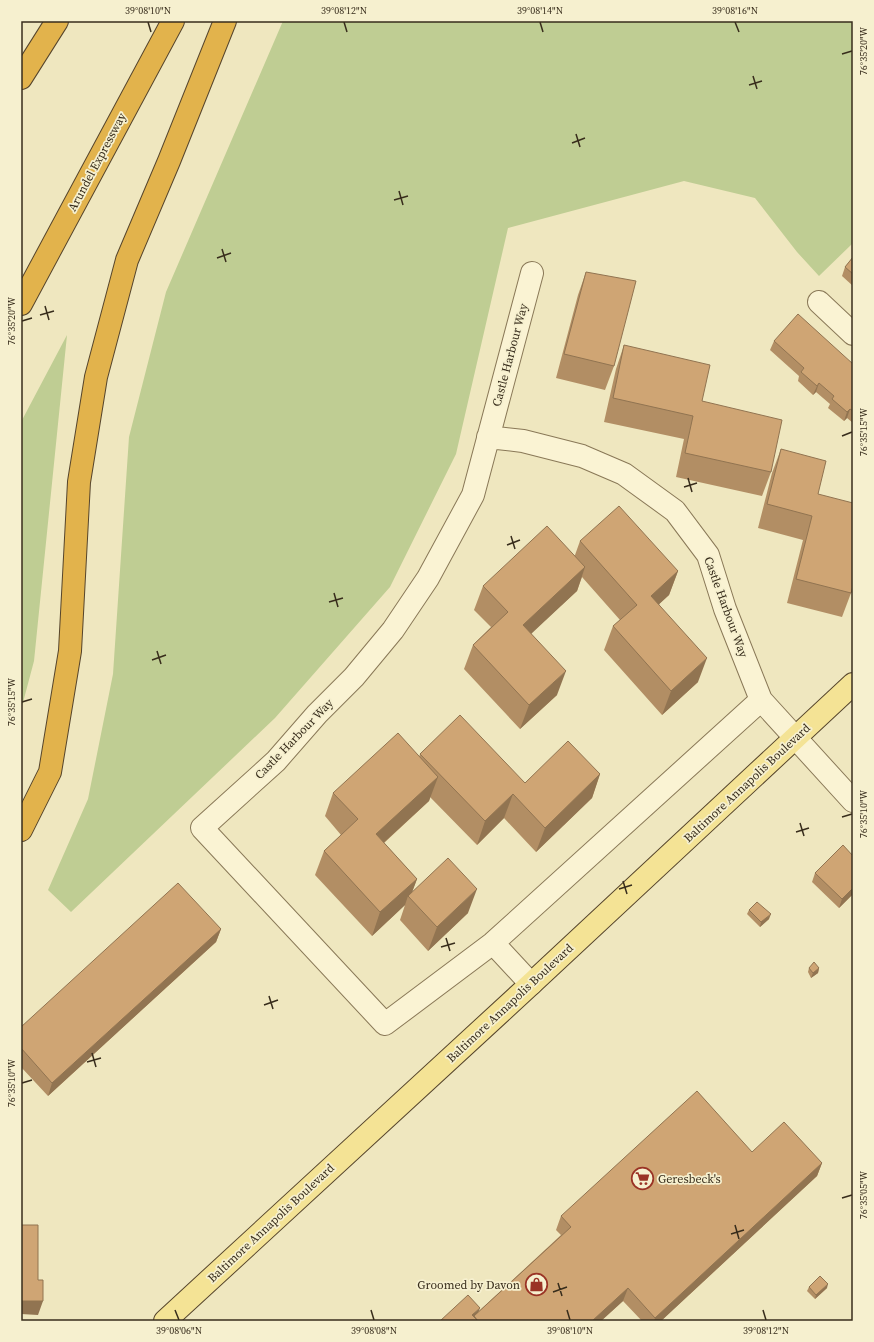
<svg xmlns="http://www.w3.org/2000/svg" width="874" height="1342" font-family="'Source Serif 4',serif">
  <style>
    .green { fill: #bfcd93 }
    .lines { fill: none; stroke-linecap: round; stroke-linejoin: round }
    .minor-casing { stroke: #897857; stroke-width: 24 }
    .major-casing { stroke: #56452c; stroke-width: 24 }
    .highway-casing { stroke: #56452c; stroke-width: 24 }
    .minor { stroke: #faf3d3; stroke-width: 22 }
    .major { stroke: #f4e395; stroke-width: 22 }
    .highway { stroke: #e2b34c; stroke-width: 22 }
    .wall { fill: #b28e64 }
    .shaded-wall { fill: #917451 }
    .building { fill: #cfa574; stroke: #917451 }
    .ticks { fill: none; stroke: #382d1c; stroke-width: 1.5 }
    .labels { text-anchor: middle; dominant-baseline: central; stroke-width: 3.5; stroke-linejoin: round; paint-order: stroke }
    .street-label { font-size: 12px; fill: #382d1c; stroke: #f6f0cf }
    .poi-label { font-size: 12px; fill: #382d1c; stroke: #f6f0cf; text-anchor: start }
    .neatline { fill: none; stroke: #382d1c; stroke-width: 1.5 }
    .ticks-label { font-size: 10px; text-anchor: middle; fill: #382d1c }
  </style>
  <rect width="100%" height="100%" fill="#efe7bf"/>
  <path class="green" d="M 283,21 L 853,21 L 853,243 L 819,276 L 797,252 L 755,198 L 684,181 L 508,228 L 456,454 L 390,587 L 275,718 L 71,912 L 48,890 L 88,799 L 113,674 L 129,437 L 166,292 Z
    M 67,335 L 34,661 L 21,710 L 21,422 Z"/>
  <g class="lines">
    <defs>
      <path id="minor" d="M 532,273 L 473,495 L 428,578 L 393,630 L 354,677 L 317,714 L 276,761 L 202,828 L 385,1024 L 493,943 L 761,700
        M 819,302 L 853,334
        M 488,437 L 523,441 L 582,456 L 624,474 L 675,511 L 708,555 L 725,609 L 761,700 L 853,801
        M 493,943 L 531,984"/>
      <path id="major" d="M 165,1321 L 531,984 L 853,684"/>
      <path id="highway" d="M 21,78 L 57,21
        M 21,304 L 173,21
        M 21,830 L 50,772 L 70,651 L 79,482 L 96,377 L 127,260 L 169,161 L 225,21"/>
    </defs>
    <use href="#minor" class="minor-casing"/>
    <use href="#major" class="major-casing"/>
    <use href="#highway" class="highway-casing"/>
    <use href="#minor" class="minor"/>
    <use href="#major" class="major"/>
    <use href="#highway" class="highway"/>
  </g>
  <path class="wall" d="M 853,257 L 853,286 L 842,276 L 845,267 Z
    M 586,272 L 614,366 L 605,390 L 556,378 L 578,295 Z
    M 774,341 L 853,364 L 853,423 L 847,418 L 844,421 L 828,408 L 830,404 L 816,392 L 813,395 L 798,381 L 799,376 L 770,350 Z
    M 624,345 L 702,401 L 771,472 L 762,496 L 676,477 L 684,439 L 604,422 L 616,369 Z
    M 781,449 L 818,494 L 851,593 L 842,617 L 787,603 L 803,540 L 758,528 L 772,473 Z
    M 580,541 L 678,571 L 669,595 L 659,604 L 698,682 L 662,715 L 604,650 L 613,626 L 620,620 L 582,577 L 577,591 L 531,633 L 557,695 L 520,729 L 464,669 L 473,645 L 491,627 L 474,610 L 483,586 L 575,555 Z
    M 420,754 L 525,783 L 600,774 L 592,798 L 536,852 L 504,818 L 477,845 L 430,797 L 429,801 L 384,843 L 417,879 L 411,894 L 468,913 L 428,951 L 400,920 L 405,905 L 372,936 L 315,875 L 324,851 L 341,835 L 325,816 L 333,793 L 419,757 Z
    M 815,873 L 853,894 L 839,908 L 812,882 Z
    M 749,910 L 769,919 L 760,927 L 747,914 Z
    M 221,929 L 216,942 L 48,1096 L 21,1067 L 21,1027 Z
    M 809,968 L 819,968 L 818,973 L 811,978 L 808,972 Z
    M 752,1152 L 822,1163 L 817,1176 L 661,1321 L 642,1321 L 623,1301 L 601,1321 L 440,1321 L 478,1312 L 561,1235 L 556,1230 L 561,1216 Z
    M 809,1287 L 827,1288 L 815,1299 L 807,1291 Z"/>
  <path class="shaded-wall" d="M 819,383 L 816,392 L 813,395 L 817,386 Z
    M 850,409 L 847,418 L 844,421 L 847,412 Z
    M 585,567 L 577,591 L 515,649 L 523,625 Z
    M 678,571 L 669,595 L 642,620 L 651,596 Z
    M 707,658 L 698,682 L 662,715 L 671,691 Z
    M 566,671 L 557,695 L 520,729 L 529,705 Z
    M 600,774 L 592,798 L 536,852 L 545,828 Z
    M 438,777 L 429,801 L 367,858 L 376,834 Z
    M 513,794 L 504,818 L 477,845 L 485,821 Z
    M 417,879 L 410,898 L 408,896 L 405,905 L 372,936 L 380,912 Z
    M 853,888 L 853,894 L 839,908 L 842,899 Z
    M 477,889 L 468,913 L 428,951 L 437,927 Z
    M 771,914 L 769,919 L 760,927 L 761,922 Z
    M 221,929 L 216,942 L 48,1096 L 52,1083 Z
    M 819,968 L 818,973 L 811,978 L 813,973 Z
    M 822,1163 L 817,1176 L 661,1321 L 654,1321 L 655,1318 Z
    M 828,1284 L 827,1288 L 815,1299 L 816,1295 Z
    M 628,1288 L 623,1301 L 601,1321 L 592,1321 Z
    M 21,1301 L 43,1301 L 38,1315 L 21,1314 Z
    M 480,1308 L 475,1321 L 472,1315 Z"/>
  <path class="building" d="M 853,257 L 853,274 L 845,267 Z
    M 586,272 L 636,281 L 614,366 L 564,354 Z
    M 798,314 L 853,364 L 853,411 L 850,409 L 847,412 L 832,399 L 834,396 L 819,383 L 817,386 L 801,372 L 804,368 L 774,341 Z
    M 624,345 L 710,365 L 702,401 L 782,420 L 771,472 L 685,453 L 693,416 L 613,398 Z
    M 781,449 L 826,461 L 818,494 L 853,503 L 853,586 L 851,593 L 796,579 L 812,516 L 767,504 Z
    M 619,506 L 678,571 L 651,596 L 707,658 L 671,691 L 613,626 L 637,605 L 580,541 Z
    M 547,526 L 585,567 L 523,625 L 566,671 L 529,705 L 473,645 L 508,612 L 483,586 Z
    M 460,715 L 525,783 L 568,741 L 600,774 L 545,828 L 513,794 L 485,821 L 420,754 Z
    M 398,733 L 438,777 L 376,834 L 417,879 L 380,912 L 324,851 L 358,819 L 333,793 Z
    M 843,845 L 853,856 L 853,888 L 842,899 L 815,873 Z
    M 448,858 L 477,889 L 437,927 L 408,896 Z
    M 178,883 L 221,929 L 52,1083 L 21,1048 L 21,1027 Z
    M 757,902 L 771,914 L 761,922 L 749,910 Z
    M 814,962 L 819,968 L 813,973 L 809,968 Z
    M 697,1091 L 752,1152 L 784,1122 L 822,1163 L 655,1318 L 628,1288 L 592,1321 L 478,1321 L 474,1316 L 571,1227 L 561,1216 Z
    M 21,1225 L 38,1225 L 38,1280 L 43,1280 L 43,1301 L 21,1301 Z
    M 820,1276 L 828,1284 L 816,1295 L 809,1287 Z
    M 468,1295 L 480,1308 L 472,1315 L 478,1321 L 440,1321 Z"/>
  <path class="ticks" d="M 148,22 L 151,32M 344,22 L 347,32M 540,22 L 543,32M 735,22 L 739,32M 842,54 L 852,51M 753,76 L 757,89M 749,85 L 762,81M 576,134 L 580,147M 572,143 L 585,138M 399,191 L 403,205M 394,200 L 408,196M 222,249 L 226,262M 217,258 L 231,253M 45,306 L 49,320M 40,315 L 54,311M 22,321 L 32,318M 842,436 L 852,432M 688,478 L 692,492M 684,487 L 697,483M 511,536 L 515,549M 507,545 L 520,540M 334,593 L 338,607M 329,602 L 343,598M 157,651 L 161,664M 152,660 L 166,655M 22,702 L 32,699M 842,817 L 852,814M 800,823 L 804,836M 796,832 L 809,828M 623,881 L 627,894M 619,889 L 632,885M 446,938 L 450,951M 441,947 L 455,943M 269,996 L 273,1009M 264,1005 L 278,1000M 92,1053 L 96,1067M 87,1062 L 101,1058M 22,1083 L 32,1080M 842,1198 L 852,1195M 735,1225 L 739,1239M 731,1234 L 744,1230M 558,1283 L 562,1296M 553,1292 L 567,1287M 175,1310 L 179,1320M 371,1310 L 374,1320M 567,1310 L 570,1320M 763,1310 L 766,1320"/>
  <defs>
    <symbol id="supermarket-ring" viewBox="-11 -11 22 22"><circle r="9.5" fill="#f6f0cf" stroke="#9a3325" stroke-width="1.5"/><path d="M-6-5.5h2.5l.6 2H6L4.5 2H-2.5L-4.4-4H-6ZM-1.5 3.2a1.3 1.3 0 1 0 .1 0ZM3 3.2a1.3 1.3 0 1 0 .1 0Z" fill="#9a3325"/></symbol>
    <symbol id="shop-ring" viewBox="-11 -11 22 22"><circle r="9.5" fill="#f6f0cf" stroke="#9a3325" stroke-width="1.5"/><path d="M-5-2.5h2.3a2.7 3.5 0 0 1 5.4 0H5L5.5 6h-11ZM-1.5-2.5h3a1.5 2.3 0 0 0-3 0Z" fill="#9a3325"/></symbol>
  </defs>
  <g fill-rule="evenodd">
    <use href="#supermarket-ring" x="630" y="1166" width="25" height="25"/>
    <use href="#shop-ring" x="524" y="1272" width="25" height="25"/>
  </g>
  <g class="labels">
    <g class="street-label">
      <text transform="translate(97 162) rotate(-62)">Arundel Expressway</text>
      <text transform="translate(510 355) rotate(-75)">Castle Harbour Way</text>
      <text transform="translate(726 607) rotate(70)">Castle Harbour Way</text>
      <text transform="translate(294 739) rotate(-46)">Castle Harbour Way</text>
      <text transform="translate(747 783) rotate(-43)">Baltimore Annapolis Boulevard</text>
      <text transform="translate(510 1003) rotate(-43)">Baltimore Annapolis Boulevard</text>
      <text transform="translate(271 1223) rotate(-43)">Baltimore Annapolis Boulevard</text>
    </g>
    <g class="poi-label">
      <text x="658" y="1179">Geresbeck's</text>
      <text x="520" y="1285" text-anchor="end">Groomed by Davon</text>
    </g>
  </g>
  <rect width="874" height="1342" fill="none" stroke="#f6f0cf" stroke-width="44"/>
  <rect x="22" y="22" width="830" height="1298" class="neatline"/>
  <g class="ticks-label">
    <text x="148" y="14">39°08'10"N</text>
    <text x="344" y="14">39°08'12"N</text>
    <text x="540" y="14">39°08'14"N</text>
    <text x="735" y="14">39°08'16"N</text>
    <text transform="translate(863 51) rotate(-90)" y="4">76°35'20"W</text>
    <text transform="translate(11 321) rotate(-90)" y="4">76°35'20"W</text>
    <text transform="translate(863 432) rotate(-90)" y="4">76°35'15"W</text>
    <text transform="translate(11 702) rotate(-90)" y="4">76°35'15"W</text>
    <text transform="translate(863 814) rotate(-90)" y="4">76°35'10"W</text>
    <text transform="translate(11 1083) rotate(-90)" y="4">76°35'10"W</text>
    <text transform="translate(863 1195) rotate(-90)" y="4">76°35'05"W</text>
    <text x="179" y="1334">39°08'06"N</text>
    <text x="374" y="1334">39°08'08"N</text>
    <text x="570" y="1334">39°08'10"N</text>
    <text x="766" y="1334">39°08'12"N</text>
  </g>
</svg>
